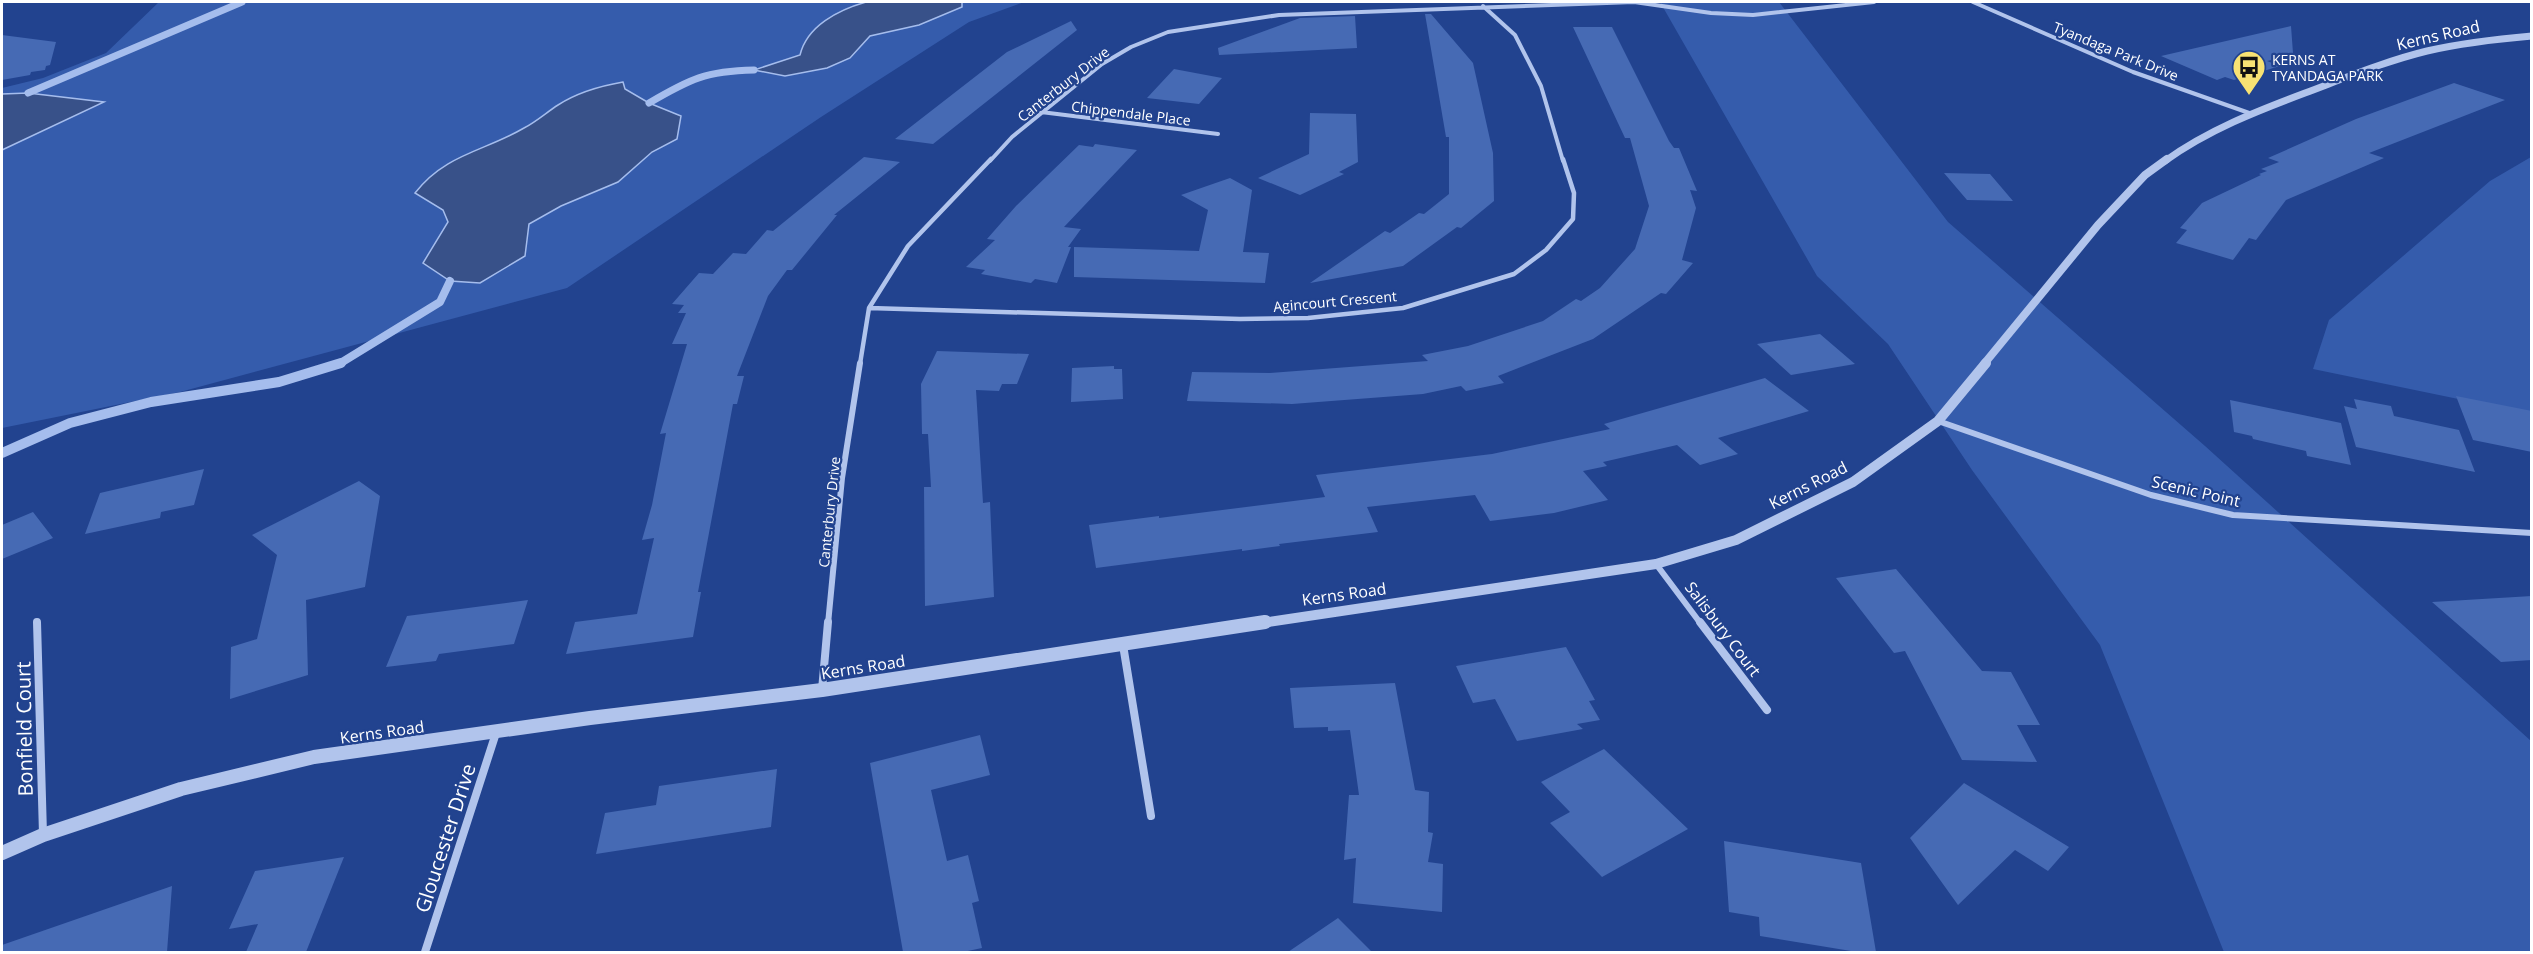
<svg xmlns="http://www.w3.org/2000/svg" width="2533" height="954" font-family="'Open Sans',sans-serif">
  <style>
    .green { fill: #355cac }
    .water { fill: #385189; stroke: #a5bded; stroke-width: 1.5 }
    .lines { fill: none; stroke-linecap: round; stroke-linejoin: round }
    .stream-far2 { stroke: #a5bded; stroke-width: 7 }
    .stream-far1 { stroke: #a5bded; stroke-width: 8 }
    .stream { stroke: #a5bded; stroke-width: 10 }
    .building { fill: #466ab4 }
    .minor-far3 { stroke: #b1c4ec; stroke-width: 4 }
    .minor-far2 { stroke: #b1c4ec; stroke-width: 4.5 }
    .minor-far1 { stroke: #b1c4ec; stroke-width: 6 }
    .minor { stroke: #b1c4ec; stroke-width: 8 }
    .tertiary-far3 { stroke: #b1c4ec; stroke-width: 7 }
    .tertiary-far2 { stroke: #b1c4ec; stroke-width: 8 }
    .tertiary-far1 { stroke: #b1c4ec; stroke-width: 10 }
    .tertiary { stroke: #b1c4ec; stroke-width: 14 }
    .labels { text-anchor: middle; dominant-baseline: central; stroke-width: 4.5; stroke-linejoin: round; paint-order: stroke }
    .far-street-label { font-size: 14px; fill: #fff; stroke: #22438f }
    .far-poi-label { font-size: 14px; fill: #fff; stroke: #22438f; text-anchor: start }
    .street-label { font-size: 16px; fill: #fff; stroke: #22438f }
    .near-street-label { font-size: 20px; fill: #fff; stroke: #22438f }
  </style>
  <rect width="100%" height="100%" fill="#22438f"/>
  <path class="green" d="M 159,2 L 1024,2 L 969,22 L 821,117 L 567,288 L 180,392 L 2,428 L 2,88 L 43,78 L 106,53 Z
    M 1660,2 L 1779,2 L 1948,222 L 2205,446 L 2531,741 L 2531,952 L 2224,952 L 2100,645 L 1972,470 L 1888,344 L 1817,276 Z
    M 2531,157 L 2531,414 L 2313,369 L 2329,320 L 2490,181 Z"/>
  <path class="water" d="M 866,2 L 962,2 L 962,7 L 919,25 L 870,36 L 850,58 L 827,68 L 785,76 L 754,70 L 800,55 C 807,26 838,10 866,2 Z
    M 623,82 L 625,89 L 649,103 L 681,116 L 677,139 L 652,152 L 618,182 L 561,206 L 529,224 L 525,256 L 480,283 L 450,281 L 423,263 L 448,222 L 443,210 L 415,193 C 445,154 485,151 524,128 C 536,122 547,112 558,105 C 578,92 600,86 623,82 Z
    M 28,93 L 104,102 L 2,150 L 2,94 Z"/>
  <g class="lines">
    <path class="stream-far2" d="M 28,93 L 242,2
      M 649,103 C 690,79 706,71 754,70"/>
    <path class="stream-far1" d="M 339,364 L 440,302 L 450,281"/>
    <path class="stream" d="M 2,453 L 70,423 L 151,402 L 279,382 L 341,363"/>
  </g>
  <path class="building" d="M 1425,14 L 1431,14 L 1473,63 L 1493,153 L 1494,201 L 1461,228 L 1457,227 L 1403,266 L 1310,283 L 1385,231 L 1390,233 L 1419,213 L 1424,214 L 1449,194 L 1449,137 L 1446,137 Z
    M 1355,16 L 1357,48 L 1219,55 L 1218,48 L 1300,18 Z
    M 1071,21 L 1077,30 L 933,144 L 895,139 L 1007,52 Z
    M 2291,26 L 2293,53 L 2290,54 L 2293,55 L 2267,61 L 2280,66 L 2234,80 L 2225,77 L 2217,80 L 2161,56 Z
    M 1573,27 L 1612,27 L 1669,141 L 1674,148 L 1679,148 L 1697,191 L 1690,190 L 1696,208 L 1682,260 L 1693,263 L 1666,294 L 1661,293 L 1593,339 L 1498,376 L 1504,383 L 1466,391 L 1461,386 L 1423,394 L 1292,404 L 1187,401 L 1192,372 L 1270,373 L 1428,361 L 1422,355 L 1468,346 L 1543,321 L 1576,299 L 1581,301 L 1600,288 L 1635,249 L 1649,206 L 1630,138 L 1625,138 Z
    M 2,35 L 56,42 L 50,65 L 46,66 L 45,70 L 31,72 L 30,75 L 2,80 Z
    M 1174,69 L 1222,78 L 1199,104 L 1147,98 Z
    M 2454,83 L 2505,100 L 2369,153 L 2384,158 L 2286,200 L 2256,240 L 2249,238 L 2233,260 L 2176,243 L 2187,230 L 2180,228 L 2202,203 L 2261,175 L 2259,174 L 2267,171 L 2261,169 L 2279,162 L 2268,158 L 2356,119 Z
    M 1310,113 L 1356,114 L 1358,162 L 1339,172 L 1344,174 L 1300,195 L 1258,178 L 1309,154 Z
    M 1095,144 L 1137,150 L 1064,227 L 1081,229 L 1068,247 L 1071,247 L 1057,283 L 1035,279 L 1031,283 L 981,274 L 985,270 L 966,267 L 995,240 L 987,239 L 1016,206 L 1079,145 L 1093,147 Z
    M 864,157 L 900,162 L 834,215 L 837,215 L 792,270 L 787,270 L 768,296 L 737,376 L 744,376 L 737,404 L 733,404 L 698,592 L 701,592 L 693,637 L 566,654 L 575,622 L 637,614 L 654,538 L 642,540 L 652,505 L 666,433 L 660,434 L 687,344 L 672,344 L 686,313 L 678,313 L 684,305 L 672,304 L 699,273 L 713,274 L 733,253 L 746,254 L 767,230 L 773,231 Z
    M 1944,173 L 1990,174 L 2013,201 L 1967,200 Z
    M 1230,178 L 1252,190 L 1243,252 L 1269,253 L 1265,283 L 1074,277 L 1074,247 L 1199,251 L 1208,210 L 1181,195 Z
    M 1820,334 L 1855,364 L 1791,375 L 1757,344 Z
    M 937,351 L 1029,354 L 1017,384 L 1002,384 L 999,391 L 976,390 L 983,503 L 990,502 L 994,597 L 925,606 L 924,487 L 931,487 L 928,434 L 922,434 L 921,384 Z
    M 1114,366 L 1114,369 L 1122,369 L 1123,399 L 1071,402 L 1072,368 Z
    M 1765,378 L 1809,411 L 1718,438 L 1738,454 L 1700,465 L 1677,445 L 1603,462 L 1607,466 L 1583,471 L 1608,500 L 1554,513 L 1490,521 L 1475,495 L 1367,507 L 1378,532 L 1279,544 L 1280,546 L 1242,551 L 1242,549 L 1096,568 L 1089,525 L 1159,516 L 1159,518 L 1325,497 L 1316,475 L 1492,454 L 1610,429 L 1604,424 Z
    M 2456,396 L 2532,411 L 2532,452 L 2473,440 Z
    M 2354,399 L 2391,406 L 2394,416 L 2459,430 L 2475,472 L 2356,447 L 2344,406 L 2357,409 Z
    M 2230,400 L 2341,423 L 2351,465 L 2307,456 L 2306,451 L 2253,439 L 2252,436 L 2234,432 Z
    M 204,469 L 194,505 L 161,512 L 160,518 L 85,534 L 100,493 Z
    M 359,481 L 380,496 L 365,587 L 306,600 L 308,675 L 230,699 L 231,647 L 257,639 L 277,555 L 252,535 Z
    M 33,512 L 53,538 L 2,559 L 2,525 Z
    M 1896,569 L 1982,671 L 2011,672 L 2040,725 L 2017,725 L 2037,762 L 1962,760 L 1905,651 L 1894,653 L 1836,578 Z
    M 2532,596 L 2532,660 L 2501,662 L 2432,602 Z
    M 528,600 L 514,644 L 439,654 L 436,661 L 386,667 L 407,616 Z
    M 1566,647 L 1595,700 L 1589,701 L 1600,720 L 1577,724 L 1583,729 L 1517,741 L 1495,699 L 1473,703 L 1456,666 Z
    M 1395,683 L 1415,790 L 1429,792 L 1428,832 L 1433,833 L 1428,862 L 1443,864 L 1442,912 L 1353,903 L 1356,858 L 1344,860 L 1349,795 L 1359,795 L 1350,730 L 1328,731 L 1328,727 L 1294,728 L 1290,688 Z
    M 980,735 L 990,775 L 931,790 L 947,861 L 968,855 L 979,901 L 972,903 L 982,948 L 963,952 L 903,952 L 870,763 Z
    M 1604,749 L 1688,829 L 1602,877 L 1550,823 L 1570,812 L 1541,782 Z
    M 777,769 L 771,827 L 596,854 L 605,813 L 656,805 L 659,786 Z
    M 1964,783 L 2069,847 L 2048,871 L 2015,850 L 1958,905 L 1910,838 Z
    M 1724,841 L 1861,863 L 1876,952 L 1857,952 L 1760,936 L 1759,917 L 1729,912 Z
    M 344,857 L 306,952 L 246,952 L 258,924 L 229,929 L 255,871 Z
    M 172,886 L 167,952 L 2,952 L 2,945 Z
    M 1338,918 L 1372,952 L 1288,952 Z"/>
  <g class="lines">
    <path class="minor-far3" d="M 1973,2 L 2133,72 L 2252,114
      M 1483,6 L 1515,35 L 1541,86 L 1563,161
      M 1041,112 L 1218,134
      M 990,161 L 1012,137 L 1102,64 L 1131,47 L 1168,32 L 1279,15 L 1634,2 L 1711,13 L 1753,15 L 1874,2"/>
    <path class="minor-far2" d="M 869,308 L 1240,319 L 1308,318 L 1403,308 L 1514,274 L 1546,250 L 1573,219 L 1574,193 L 1563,159
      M 860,364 L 869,308 L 908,246 L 991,159"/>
    <path class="minor-far1" d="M 1938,421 L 2151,495 L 2233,515 L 2532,533
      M 1656,564 L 1701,624
      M 828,624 L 842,478 L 860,363"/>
    <path class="minor" d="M 37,622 L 43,834
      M 1700,622 L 1767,710
      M 1123,645 L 1151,816
      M 822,690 L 828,622
      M 425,952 L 496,733"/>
    <path class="tertiary-far3" d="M 2165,161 C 2208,130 2257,111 2305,93 C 2345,78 2386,61 2427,51 C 2462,43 2497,39 2532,36"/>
    <path class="tertiary-far2" d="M 1984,364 L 2098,225 L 2145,175 L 2167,159"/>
    <path class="tertiary-far1" d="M 1255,624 L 1656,564 L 1736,540 L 1853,482 L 1938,421 L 1986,363"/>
    <path class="tertiary" d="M 2,853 L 43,835 L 181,789 L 314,757 L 590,718 L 822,690 L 1265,622"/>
  </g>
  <defs>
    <symbol id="bus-pin" viewBox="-11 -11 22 30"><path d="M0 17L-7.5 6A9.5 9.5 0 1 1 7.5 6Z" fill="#f8e273" stroke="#22438f"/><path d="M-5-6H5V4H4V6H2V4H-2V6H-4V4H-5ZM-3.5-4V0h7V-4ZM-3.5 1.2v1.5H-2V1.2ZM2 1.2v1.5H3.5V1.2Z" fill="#111"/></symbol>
  </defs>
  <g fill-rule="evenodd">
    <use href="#bus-pin" x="2230" y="48" width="38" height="52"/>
  </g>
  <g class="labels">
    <g class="far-street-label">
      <text transform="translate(2116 51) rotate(22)">Tyandaga Park Drive</text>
      <text transform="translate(1063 84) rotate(-38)">Canterbury Drive</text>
      <text transform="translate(1131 113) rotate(7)">Chippendale Place</text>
      <text transform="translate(1335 301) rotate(-5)">Agincourt Crescent</text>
      <text transform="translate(829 512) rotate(-84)">Canterbury Drive</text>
    </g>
    <g class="far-poi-label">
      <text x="2272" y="59">KERNS AT<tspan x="2272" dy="16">TYANDAGA PARK</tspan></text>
    </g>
    <g class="street-label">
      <text transform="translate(2438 35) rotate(-13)">Kerns Road</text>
      <text transform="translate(1808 485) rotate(-27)">Kerns Road</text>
      <text transform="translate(2196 491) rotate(13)">Scenic Point</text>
      <text transform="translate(1344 594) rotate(-8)">Kerns Road</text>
      <text transform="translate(1723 629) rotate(53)">Salisbury Court</text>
      <text transform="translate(863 667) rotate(-9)">Kerns Road</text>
      <text transform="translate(382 732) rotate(-8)">Kerns Road</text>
    </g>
    <g class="near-street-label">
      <text transform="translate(24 729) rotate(-91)">Bonfield Court</text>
      <text transform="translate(445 838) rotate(-72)">Gloucester Drive</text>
    </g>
  </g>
  <rect width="2533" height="954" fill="none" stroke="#ffffff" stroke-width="6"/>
</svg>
